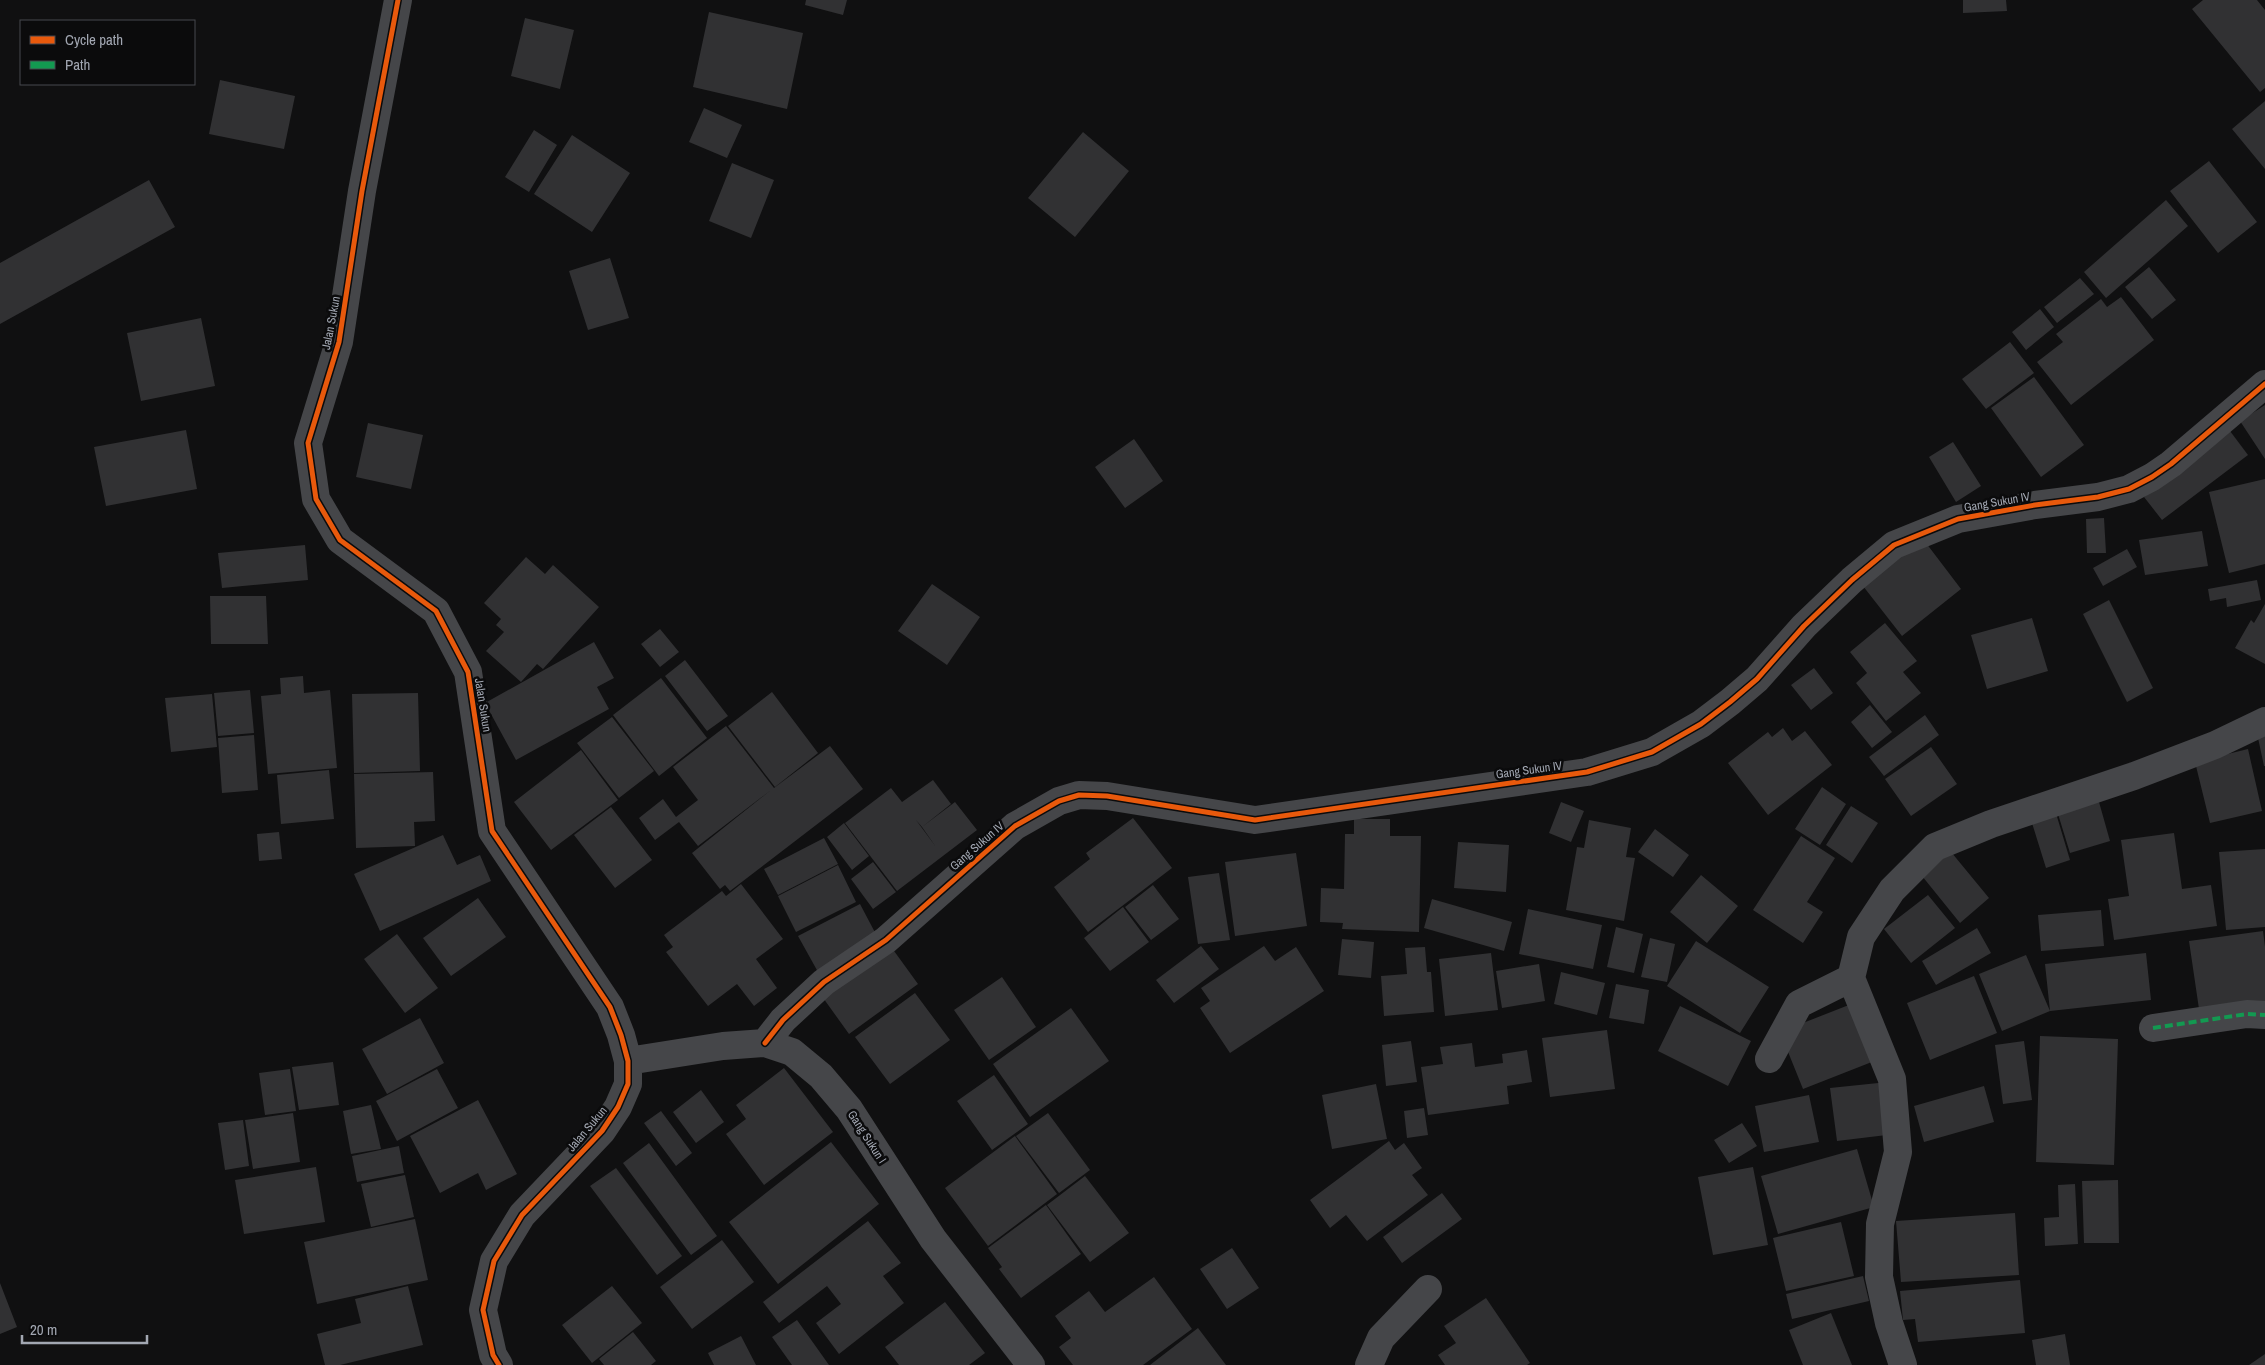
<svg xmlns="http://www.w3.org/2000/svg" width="2265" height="1365" font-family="'Archivo Narrow',sans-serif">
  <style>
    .building { fill: #313133 }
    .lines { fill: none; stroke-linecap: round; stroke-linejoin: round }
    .minor { stroke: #454649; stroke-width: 28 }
    .quiet { stroke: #139951; stroke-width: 4; stroke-dasharray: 8 4; stroke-linecap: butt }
    .cycleway-casing { stroke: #0b0b0c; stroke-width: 8 }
    .cycleway { stroke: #e8590c; stroke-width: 5 }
    .labels { text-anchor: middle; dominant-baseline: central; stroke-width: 5; stroke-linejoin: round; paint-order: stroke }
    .street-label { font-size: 12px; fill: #a2a7b2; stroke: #0b0b0c }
  </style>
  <rect width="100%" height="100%" fill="#101011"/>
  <path class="building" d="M 806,0 L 847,0 L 843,15 L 805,5 Z
    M 1963,0 L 2006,0 L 2007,11 L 1963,13 Z
    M 2203,0 L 2257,0 L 2265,10 L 2265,88 L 2260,92 L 2192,9 Z
    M 709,12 L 803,33 L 787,109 L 693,87 Z
    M 525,18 L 574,30 L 560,89 L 511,76 Z
    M 220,80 L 295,96 L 284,149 L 209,134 Z
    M 2265,101 L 2265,169 L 2232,129 Z
    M 704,108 L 742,125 L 727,158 L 689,142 Z
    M 534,130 L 557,145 L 529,192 L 505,177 Z
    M 1083,132 L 1129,171 L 1075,237 L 1028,198 Z
    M 572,135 L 630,173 L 592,232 L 534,194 Z
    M 2209,161 L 2257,222 L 2218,253 L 2170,191 Z
    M 732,163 L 774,180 L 751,238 L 709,221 Z
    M 149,180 L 175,227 L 0,324 L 0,263 Z
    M 2166,200 L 2188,226 L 2106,298 L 2084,272 Z
    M 610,258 L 629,318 L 588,330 L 569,271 Z
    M 2149,267 L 2176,300 L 2152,319 L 2125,287 Z
    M 2080,278 L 2094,294 L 2057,323 L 2044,307 Z
    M 2121,297 L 2154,340 L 2071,405 L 2037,362 L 2063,342 L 2056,334 L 2101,299 L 2107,307 Z
    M 2040,309 L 2054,327 L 2026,350 L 2012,332 Z
    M 201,318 L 215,386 L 141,401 L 127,333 Z
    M 2010,342 L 2034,373 L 1986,409 L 1962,379 Z
    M 2034,377 L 2084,445 L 2041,477 L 1991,408 Z
    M 2265,405 L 2265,459 L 2240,421 Z
    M 368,423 L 423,435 L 411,489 L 356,477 Z
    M 186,430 L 197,489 L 106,506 L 94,447 Z
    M 2230,431 L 2248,455 L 2162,520 L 2144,497 Z
    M 1134,439 L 1163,481 L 1125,508 L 1095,467 Z
    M 1953,442 L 1981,486 L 1956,502 L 1929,457 Z
    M 2265,479 L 2265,564 L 2229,573 L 2209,492 Z
    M 2104,518 L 2106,553 L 2087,553 L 2086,519 Z
    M 2202,531 L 2208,566 L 2145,575 L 2139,540 Z
    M 1923,539 L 1961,589 L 1902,636 L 1863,586 Z
    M 305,545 L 308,580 L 222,588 L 218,553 Z
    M 2127,549 L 2137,567 L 2103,586 L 2093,568 Z
    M 526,557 L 545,574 L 553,565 L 599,607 L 543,669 L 537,664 L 521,682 L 486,651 L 504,632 L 496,625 L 501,619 L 484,603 Z
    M 2257,580 L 2261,600 L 2227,607 L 2226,598 L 2210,601 L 2208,589 Z
    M 932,584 L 980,617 L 947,665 L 898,631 Z
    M 210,596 L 266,596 L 268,644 L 211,644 Z
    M 2109,600 L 2153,688 L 2127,702 L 2083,614 Z
    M 2265,604 L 2265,664 L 2235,648 L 2251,620 L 2254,623 Z
    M 2032,618 L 2048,671 L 1987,689 L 1971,635 Z
    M 1885,623 L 1917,661 L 1903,672 L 1921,693 L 1886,721 L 1856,683 L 1867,673 L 1850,652 Z
    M 660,629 L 679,652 L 660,667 L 641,644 Z
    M 594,642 L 614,678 L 597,687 L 609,709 L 516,760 L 485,703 Z
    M 685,660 L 728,716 L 707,731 L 665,676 Z
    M 1814,668 L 1833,693 L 1811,710 L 1791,685 Z
    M 303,676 L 304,693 L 330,690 L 337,768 L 268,774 L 261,696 L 281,694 L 280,678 Z
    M 661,678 L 707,738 L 659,776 L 613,715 Z
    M 250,690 L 254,733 L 218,736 L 214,693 Z
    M 772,692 L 818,753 L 775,787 L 728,726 Z
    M 418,693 L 420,771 L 354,773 L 352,694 Z
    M 212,694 L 217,747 L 171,752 L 165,698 Z
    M 1870,705 L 1892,732 L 1872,748 L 1851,722 Z
    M 1925,715 L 1939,735 L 1884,776 L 1869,757 Z
    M 612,717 L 654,771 L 619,798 L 577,743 Z
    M 2265,717 L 2265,766 L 2264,766 L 2254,719 Z
    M 726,726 L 774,788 L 830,746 L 863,789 L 730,891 L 725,885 L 720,889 L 692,853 L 771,790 L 698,846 L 679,822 L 655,840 L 639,818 L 663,799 L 676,817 L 698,800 L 673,767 Z
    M 1783,728 L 1792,741 L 1805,731 L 1832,765 L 1768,815 L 1728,763 L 1768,732 L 1772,737 Z
    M 254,735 L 258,790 L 222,793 L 218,738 Z
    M 1931,747 L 1957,784 L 1911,816 L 1885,779 Z
    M 2248,749 L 2262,811 L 2210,823 L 2195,762 Z
    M 581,750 L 618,800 L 551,850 L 514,802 Z
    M 329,770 L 334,819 L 281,824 L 277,775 Z
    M 433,772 L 435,821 L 414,822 L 415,846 L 356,848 L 354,774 Z
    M 933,780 L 951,804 L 922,827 L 916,820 L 936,847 L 922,827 L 955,802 L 977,830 L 897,891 L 845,823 L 891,788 L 902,802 Z
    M 1822,787 L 1846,804 L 1820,845 L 1795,829 Z
    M 2052,800 L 2070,860 L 2046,868 L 2027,807 Z
    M 1561,802 L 1584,811 L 1571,842 L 1549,833 Z
    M 2099,802 L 2110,841 L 2070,853 L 2058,814 Z
    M 1851,806 L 1878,823 L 1852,863 L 1826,845 Z
    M 611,807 L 652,860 L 615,888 L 574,835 Z
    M 1133,818 L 1172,868 L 1088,932 L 1054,887 L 1090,859 L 1086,853 Z
    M 1354,819 L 1390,819 L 1390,836 L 1421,836 L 1419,932 L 1342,929 L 1343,923 L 1320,922 L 1321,888 L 1344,889 L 1345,834 L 1354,834 Z
    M 1589,820 L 1631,828 L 1626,857 L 1635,858 L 1624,921 L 1566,910 L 1577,847 L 1584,848 Z
    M 844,823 L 869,856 L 852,870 L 827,837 Z
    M 1655,829 L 1689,855 L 1673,877 L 1638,852 Z
    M 279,832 L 282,859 L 259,861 L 257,834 Z
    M 2174,833 L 2182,889 L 2211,885 L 2217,926 L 2114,940 L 2108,899 L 2129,896 L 2121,840 Z
    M 443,835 L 457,865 L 480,855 L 491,881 L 380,931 L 354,874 Z
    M 1801,836 L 1835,858 L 1807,902 L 1823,912 L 1803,943 L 1753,910 Z
    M 824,838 L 838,864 L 778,895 L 764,869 Z
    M 1458,842 L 1509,845 L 1506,892 L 1454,888 Z
    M 1947,847 L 1989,898 L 1960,923 L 1918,871 Z
    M 2265,849 L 2265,927 L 2226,930 L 2219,852 Z
    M 1296,853 L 1307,926 L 1235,936 L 1225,862 Z
    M 873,862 L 896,892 L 873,909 L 851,879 Z
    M 838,865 L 856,902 L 796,932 L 778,896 Z
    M 1219,873 L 1230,940 L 1198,944 L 1188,877 Z
    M 1701,875 L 1738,906 L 1707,943 L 1670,912 Z
    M 741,884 L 783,939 L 756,959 L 777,988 L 754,1006 L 737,984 L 708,1006 L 666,952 L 673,947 L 664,935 L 722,891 L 726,896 Z
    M 1153,885 L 1179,919 L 1151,940 L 1125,907 Z
    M 1928,895 L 1955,928 L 1911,963 L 1884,929 Z
    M 478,898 L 506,937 L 451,976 L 423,938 Z
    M 1432,899 L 1512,922 L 1504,951 L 1424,928 Z
    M 860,904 L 879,940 L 818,972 L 798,936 Z
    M 1123,907 L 1149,942 L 1110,971 L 1084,938 Z
    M 1528,909 L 1602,925 L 1593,969 L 1519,954 Z
    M 2101,910 L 2104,946 L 2041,951 L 2038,915 Z
    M 1616,927 L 1643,934 L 1634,973 L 1607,967 Z
    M 1977,928 L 1991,953 L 1936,985 L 1922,961 Z
    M 2263,931 L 2265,947 L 2265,1001 L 2199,1009 L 2189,941 Z
    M 397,934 L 438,988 L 405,1013 L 364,959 Z
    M 1650,938 L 1675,944 L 1667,982 L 1641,977 Z
    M 1342,939 L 1374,942 L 1371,978 L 1338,975 Z
    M 1696,941 L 1769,987 L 1740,1033 L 1667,986 Z
    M 889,944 L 918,984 L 849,1034 L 821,995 Z
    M 1201,946 L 1219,969 L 1174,1003 L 1156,980 Z
    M 1264,946 L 1275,961 L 1296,947 L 1324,991 L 1230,1053 L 1200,1008 L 1210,1001 L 1201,988 Z
    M 1425,947 L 1427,972 L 1431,972 L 1434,1012 L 1384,1016 L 1381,976 L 1407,974 L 1405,948 Z
    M 1491,953 L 1498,1010 L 1445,1016 L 1439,959 Z
    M 2146,953 L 2151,1000 L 2050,1011 L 2045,964 Z
    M 2026,955 L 2050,1011 L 2002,1031 L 1979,974 Z
    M 1539,964 L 1545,1001 L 1502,1008 L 1496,971 Z
    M 1561,972 L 1605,983 L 1597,1015 L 1554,1004 Z
    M 1974,976 L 1997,1033 L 1930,1060 L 1907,1003 Z
    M 1002,977 L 1036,1027 L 989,1060 L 954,1010 Z
    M 1616,984 L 1649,990 L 1644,1024 L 1609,1018 Z
    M 915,993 L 950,1040 L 890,1084 L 855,1037 Z
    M 1859,1001 L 1882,1058 L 1803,1089 L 1780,1032 Z
    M 1680,1006 L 1751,1041 L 1728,1086 L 1658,1051 Z
    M 1071,1008 L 1109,1061 L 1030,1117 L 993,1064 Z
    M 420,1018 L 444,1063 L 387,1094 L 362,1049 Z
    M 1607,1030 L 1615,1089 L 1550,1097 L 1542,1038 Z
    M 2040,1036 L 2118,1039 L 2114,1165 L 2036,1162 Z
    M 1411,1041 L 1417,1082 L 1386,1086 L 1382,1045 Z
    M 2024,1041 L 2032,1100 L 2003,1104 L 1995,1045 Z
    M 1472,1043 L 1475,1067 L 1503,1063 L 1502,1054 L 1527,1050 L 1532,1082 L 1507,1086 L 1509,1104 L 1428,1115 L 1421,1067 L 1443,1064 L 1440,1047 Z
    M 333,1062 L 339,1105 L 299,1110 L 292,1067 Z
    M 784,1068 L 833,1132 L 764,1185 L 726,1134 L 746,1119 L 736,1105 Z
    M 290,1069 L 296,1111 L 265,1115 L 259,1073 Z
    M 437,1069 L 458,1108 L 397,1141 L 376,1101 Z
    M 994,1075 L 1028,1124 L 992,1150 L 957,1101 Z
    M 1888,1082 L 1895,1134 L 1837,1141 L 1830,1088 Z
    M 1376,1084 L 1387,1139 L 1332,1149 L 1322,1095 Z
    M 1984,1086 L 1994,1122 L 1924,1142 L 1914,1106 Z
    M 701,1090 L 724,1122 L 696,1143 L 673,1112 Z
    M 1809,1095 L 1819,1142 L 1764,1152 L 1755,1106 Z
    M 478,1100 L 517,1174 L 486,1190 L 478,1173 L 440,1193 L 410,1136 Z
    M 371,1105 L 381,1149 L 351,1154 L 343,1111 Z
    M 1424,1108 L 1428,1135 L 1407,1138 L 1404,1111 Z
    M 661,1111 L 692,1153 L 676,1166 L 644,1123 Z
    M 293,1113 L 300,1162 L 253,1169 L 245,1120 Z
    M 1048,1113 L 1090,1170 L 1059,1193 L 1016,1136 Z
    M 243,1120 L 249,1166 L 225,1170 L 218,1123 Z
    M 1742,1123 L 1757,1146 L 1729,1163 L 1714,1140 Z
    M 1015,1136 L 1057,1194 L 988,1246 L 945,1188 Z
    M 1389,1141 L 1395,1150 L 1404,1143 L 1422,1168 L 1412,1175 L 1428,1195 L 1367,1241 L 1346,1215 L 1330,1228 L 1310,1200 Z
    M 831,1142 L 879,1204 L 778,1284 L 729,1222 Z
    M 649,1143 L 717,1236 L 691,1255 L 623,1163 Z
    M 399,1146 L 404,1173 L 357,1182 L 352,1156 Z
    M 1857,1149 L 1874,1207 L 1778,1234 L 1761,1176 Z
    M 316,1167 L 325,1222 L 244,1234 L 235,1180 Z
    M 1753,1167 L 1768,1245 L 1713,1255 L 1698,1177 Z
    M 616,1168 L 682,1256 L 657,1275 L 590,1186 Z
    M 405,1175 L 414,1217 L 371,1227 L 361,1184 Z
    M 1085,1176 L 1129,1233 L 1090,1262 L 1047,1205 Z
    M 2118,1180 L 2119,1243 L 2084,1243 L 2082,1181 Z
    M 2075,1184 L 2078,1244 L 2045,1246 L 2044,1218 L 2059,1217 L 2058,1185 Z
    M 1442,1193 L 1462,1219 L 1402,1263 L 1383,1237 Z
    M 1046,1205 L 1081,1254 L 1021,1298 L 999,1269 L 1002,1267 L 988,1248 Z
    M 2015,1213 L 2019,1275 L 1901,1282 L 1896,1221 Z
    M 415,1219 L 428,1280 L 317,1304 L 304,1242 Z
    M 868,1221 L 901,1263 L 883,1276 L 904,1303 L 839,1354 L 816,1323 L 841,1304 L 827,1286 L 779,1323 L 763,1302 Z
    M 1841,1222 L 1854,1276 L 1786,1291 L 1773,1238 Z
    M 722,1240 L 754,1282 L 692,1329 L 660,1287 Z
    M 1232,1248 L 1259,1288 L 1227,1309 L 1200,1269 Z
    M 1863,1276 L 1869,1301 L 1792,1319 L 1786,1294 Z
    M 1154,1277 L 1192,1329 L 1143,1365 L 1073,1365 L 1059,1347 L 1071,1338 L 1055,1316 L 1089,1291 L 1105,1312 Z
    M 2020,1280 L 2025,1333 L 1918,1342 L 1915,1319 L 1903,1320 L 1900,1291 Z
    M 0,1283 L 17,1327 L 0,1334 Z
    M 408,1286 L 423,1345 L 340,1365 L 325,1365 L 317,1334 L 361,1323 L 355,1299 Z
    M 612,1286 L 642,1323 L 592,1363 L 562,1325 Z
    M 1486,1298 L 1530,1363 L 1527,1365 L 1445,1365 L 1438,1355 L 1456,1343 L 1444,1326 Z
    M 945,1302 L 985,1353 L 969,1365 L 899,1365 L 885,1347 Z
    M 1831,1313 L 1852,1365 L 1803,1365 L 1789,1330 Z
    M 797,1320 L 829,1365 L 792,1365 L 772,1337 Z
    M 1198,1328 L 1226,1365 L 1150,1365 Z
    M 633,1332 L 656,1361 L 651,1365 L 604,1365 L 599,1359 Z
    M 2065,1334 L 2070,1365 L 2036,1365 L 2032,1340 Z
    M 741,1336 L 756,1365 L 714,1365 L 708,1353 Z
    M 2265,1354 L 2265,1365 L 2249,1365 Z"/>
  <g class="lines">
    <path class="minor" d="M 398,0 L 362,191 L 339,342 L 308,443 L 316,499 L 340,540 L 436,611 L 468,672 L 492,831 L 610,1007 L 621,1035 L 628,1061 L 628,1084 L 618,1107 L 602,1131 L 522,1215 L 494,1261 L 483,1310 L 493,1355 L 499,1365
      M 1851,978 L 1892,1079 L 1898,1152 L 1880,1224 L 1879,1277 L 1889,1323 L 1903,1365
      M 2153,1028 L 2247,1014 L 2265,1015
      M 765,1043 L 783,1020 L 824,982 L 886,940 L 1015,826 L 1059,801 L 1079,795 L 1107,796 L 1255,820 L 1587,772 L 1652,752 L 1701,724 L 1730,702 L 1757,679 L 1804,626 L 1852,580 L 1894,545 L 1958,519 L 2035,505 L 2098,497 L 2129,489 L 2152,477 L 2171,464 L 2265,384
      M 1769,1059 L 1799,1004 L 1851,978 L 1861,937 L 1892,890 L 1935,847 L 1991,824 L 2134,776 L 2215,745 L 2265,721
      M 628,1061 L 723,1046 L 765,1043 L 792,1052 L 821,1076 L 849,1109 L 933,1239 L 1031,1365
      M 1369,1365 L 1381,1338 L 1428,1289"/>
    <path class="quiet" d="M 2153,1028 L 2247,1014 L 2265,1015"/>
    <defs>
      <path id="cycleway" d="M 398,0 L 362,191 L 339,342 L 308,443 L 316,499 L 340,540 L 436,611 L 468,672 L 492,831 L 610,1007 L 621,1035 L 628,1061 L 628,1084 L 618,1107 L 602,1131 L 522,1215 L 494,1261 L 483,1310 L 493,1355 L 499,1365
        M 765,1043 L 783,1020 L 824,982 L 886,940 L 1015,826 L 1059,801 L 1079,795 L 1107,796 L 1255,820 L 1587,772 L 1652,752 L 1701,724 L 1730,702 L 1757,679 L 1804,626 L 1852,580 L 1894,545 L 1958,519 L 2035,505 L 2098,497 L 2129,489 L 2152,477 L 2171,464 L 2265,384"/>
    </defs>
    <use href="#cycleway" class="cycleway-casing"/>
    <use href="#cycleway" class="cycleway"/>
  </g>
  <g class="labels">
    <g class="street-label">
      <text transform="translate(331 323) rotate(-79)">Jalan Sukun</text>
      <text transform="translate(1997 502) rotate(-10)">Gang Sukun IV</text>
      <text transform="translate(483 705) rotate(81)">Jalan Sukun</text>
      <text transform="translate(1529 770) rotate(-8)">Gang Sukun IV</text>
      <text transform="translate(977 846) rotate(-41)">Gang Sukun IV</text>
      <text transform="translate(587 1129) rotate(-50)">Jalan Sukun</text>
      <text transform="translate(867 1137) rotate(57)">Gang Sukun I</text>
    </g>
  </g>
  <rect x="20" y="20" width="175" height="65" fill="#0b0b0c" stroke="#47494e"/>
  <rect x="30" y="36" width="25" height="8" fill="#e8590c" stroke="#47494e"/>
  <text x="65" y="45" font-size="15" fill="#a2a7b2">Cycle path</text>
  <rect x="30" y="61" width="25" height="8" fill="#139951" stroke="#47494e"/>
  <text x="65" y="70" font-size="15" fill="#a2a7b2">Path</text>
  <path d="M22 1335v8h125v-8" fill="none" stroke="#a2a7b2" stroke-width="2.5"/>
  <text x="30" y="1335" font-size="15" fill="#a2a7b2" stroke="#0b0b0c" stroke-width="4" paint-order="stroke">20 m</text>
</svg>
